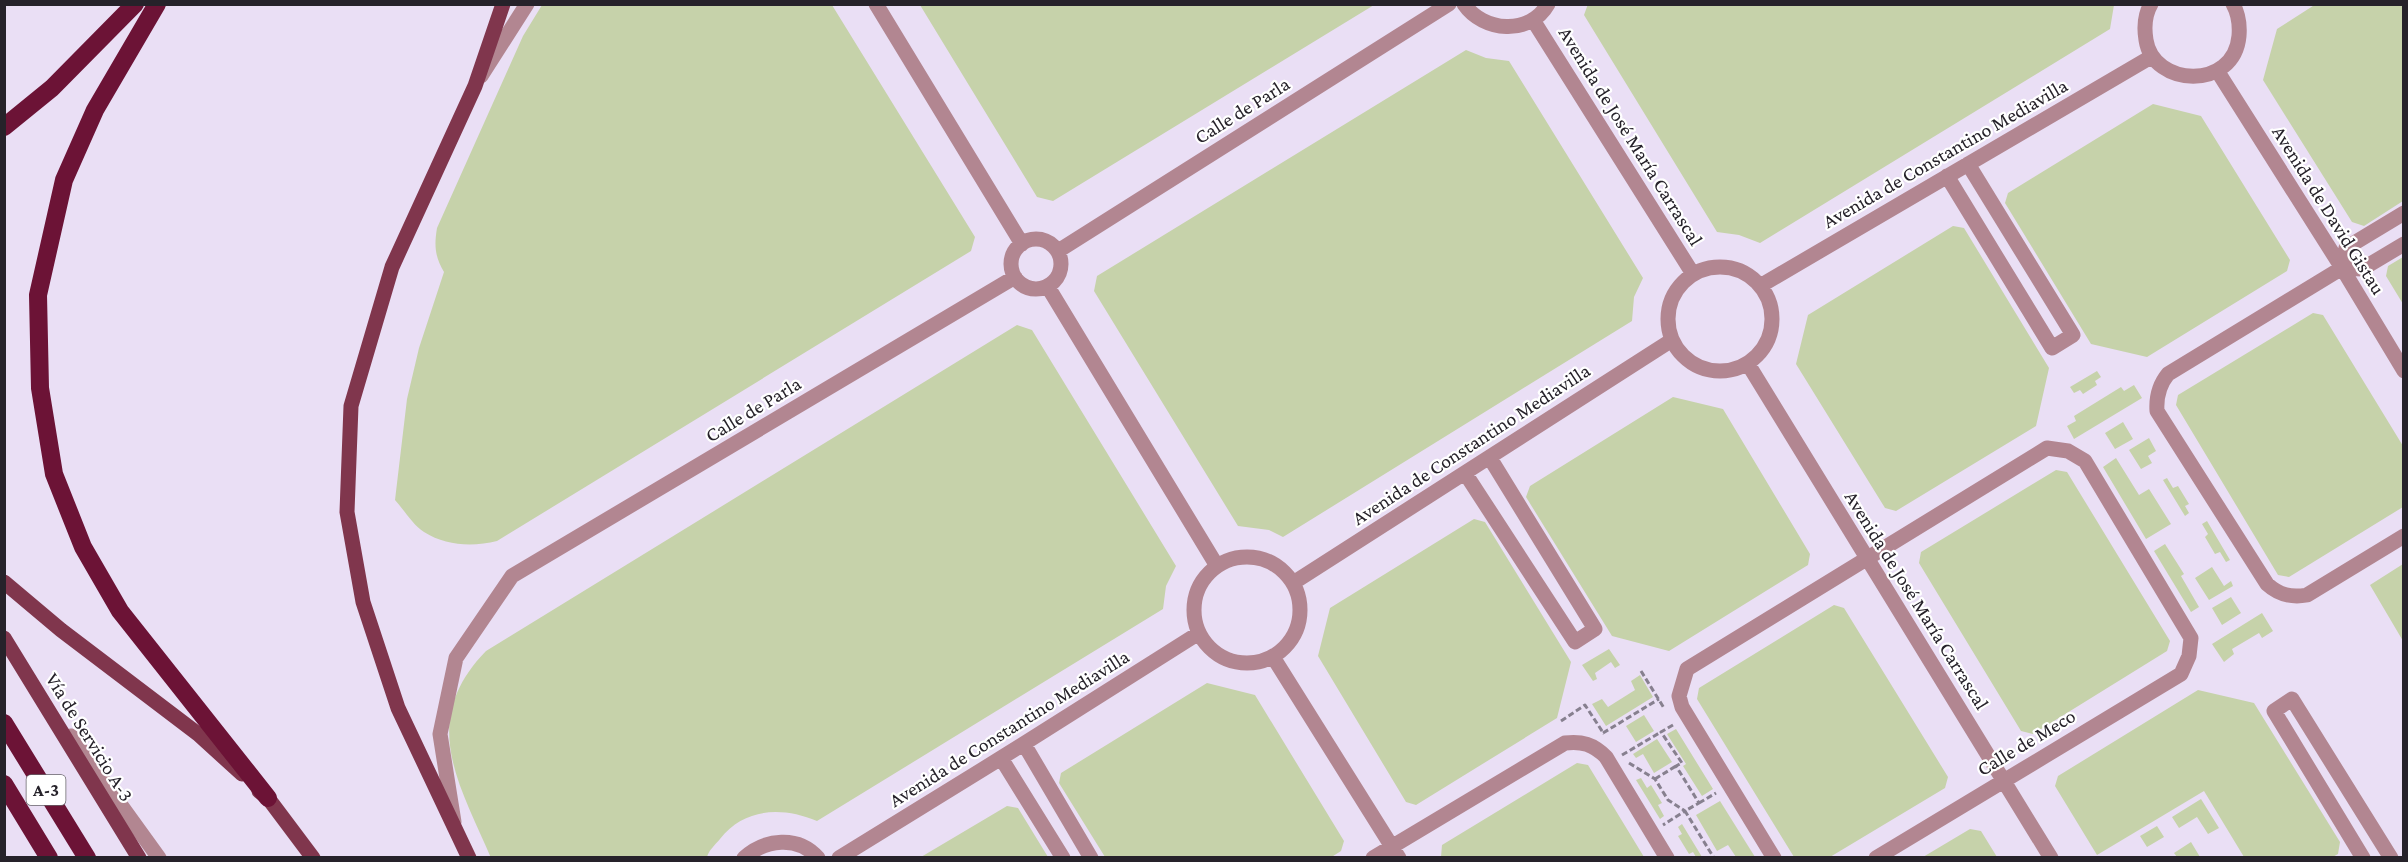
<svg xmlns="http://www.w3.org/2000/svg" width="2408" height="862" font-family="'Crimson Pro',serif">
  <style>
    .green { fill: #c6d2aa }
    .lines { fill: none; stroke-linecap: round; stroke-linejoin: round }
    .path { stroke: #87808f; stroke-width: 3; stroke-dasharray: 6 3; stroke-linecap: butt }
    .minor { stroke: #b28691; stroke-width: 15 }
    .major { stroke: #80364d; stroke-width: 15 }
    .highway { stroke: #6c1336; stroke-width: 18 }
    .labels { text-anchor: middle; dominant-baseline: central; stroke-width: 4.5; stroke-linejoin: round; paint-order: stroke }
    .shield { fill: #fff; stroke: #67646a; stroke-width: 1.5 }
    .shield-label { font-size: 18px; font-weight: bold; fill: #26222a }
    .street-label { font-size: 20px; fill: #26222a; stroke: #fff }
  </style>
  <rect width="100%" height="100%" fill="#eadff5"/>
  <path class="green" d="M 1588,4 L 2114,4 L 2114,5 L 2110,29 L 1760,243 L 1739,235 L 1717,232 L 1584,15 Z
    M 2316,4 L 2403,5 L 2403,201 L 2364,226 L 2352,222 L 2263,80 L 2277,29 Z
    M 542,5 L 832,5 L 975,237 L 971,251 L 497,541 C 473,547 446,546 424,532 C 413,525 404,510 395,500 L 407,399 L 419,348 L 444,272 C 435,257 434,246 437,228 L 523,36 Z
    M 920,5 L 1374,5 L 1053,201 L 1037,197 Z
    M 1466,50 L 1486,58 L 1509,61 L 1643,278 L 1634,297 L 1632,321 L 1283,537 L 1269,530 L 1238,526 L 1094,291 L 1097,276 Z
    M 2153,104 L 2201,116 L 2290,260 L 2287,271 L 2147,357 L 2091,344 L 2005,203 L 2008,193 Z
    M 1953,226 L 1964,228 L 2049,368 L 2036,426 L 1896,511 L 1885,508 L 1796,364 L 1808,315 Z
    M 2403,257 L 2403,304 L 2386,276 L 2388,266 Z
    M 2313,313 L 2323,315 L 2403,446 L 2403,507 L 2289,577 L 2278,575 L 2176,405 L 2178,395 Z
    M 1017,325 L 1032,330 L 1176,566 L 1166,586 L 1163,609 L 817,821 C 783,807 745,807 720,839 C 715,845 709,850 707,857 L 491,858 C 459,783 418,721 486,651 Z
    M 2097,371 L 2101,377 L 2095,381 L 2097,385 L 2083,394 L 2080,390 L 2074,393 L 2070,387 Z
    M 2134,385 L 2142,398 L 2074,439 L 2067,426 L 2076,421 L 2074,416 L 2121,387 L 2124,391 Z
    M 1673,397 L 1723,409 L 1810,554 L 1808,565 L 1669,651 L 1612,636 L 1526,497 L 1530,486 Z
    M 2123,422 L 2133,439 L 2115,449 L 2105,433 Z
    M 2149,438 L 2156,451 L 2148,456 L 2152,463 L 2141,469 L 2129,450 Z
    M 2116,458 L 2139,495 L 2149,489 L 2171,524 L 2146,539 L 2103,467 Z
    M 2056,470 L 2067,472 L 2170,641 L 2167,651 L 2033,734 L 2021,731 L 1919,563 L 1921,552 Z
    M 2167,478 L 2173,488 L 2178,486 L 2189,504 L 2185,506 L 2189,513 L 2185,516 L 2163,480 Z
    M 1474,519 L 1485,522 L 1571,662 L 1557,718 L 1416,805 L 1406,802 L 1318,656 L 1330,608 Z
    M 2207,521 L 2230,560 L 2226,562 L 2220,552 L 2215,554 L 2205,537 L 2208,534 L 2202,524 Z
    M 2165,544 L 2184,574 L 2181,576 L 2199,607 L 2191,612 L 2154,551 Z
    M 2403,564 L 2403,641 L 2370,585 Z
    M 2212,567 L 2224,586 L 2231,581 L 2233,586 L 2209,600 L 2195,578 Z
    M 2231,597 L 2241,613 L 2222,625 L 2212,608 Z
    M 1834,605 L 1844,608 L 1948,777 L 1945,788 L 1830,857 L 1794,857 L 1697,699 L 1699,688 Z
    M 2262,613 L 2273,631 L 2262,638 L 2259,633 L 2232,649 L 2234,654 L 2224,662 L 2212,644 Z
    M 1609,649 L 1620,665 L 1615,668 L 1611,662 L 1595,673 L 1597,679 L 1593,681 L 1582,665 Z
    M 1640,675 L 1653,697 L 1606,726 L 1592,704 L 1602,699 L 1608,707 L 1635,690 L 1631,681 Z
    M 1207,683 L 1255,695 L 1344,841 L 1341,851 L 1330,858 L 1105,857 L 1059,783 L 1061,773 Z
    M 2198,690 L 2254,703 L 2340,842 L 2338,854 L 2331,858 L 2244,857 L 2204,791 L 2097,855 L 2055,786 L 2058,776 Z
    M 1644,715 L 1654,731 L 1636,742 L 1626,726 Z
    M 1676,729 L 1713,789 L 1702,796 L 1683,766 L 1686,764 L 1667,734 Z
    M 1657,739 L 1672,762 L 1654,773 L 1643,754 L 1636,758 L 1633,754 Z
    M 1577,763 L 1588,765 L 1644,857 L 1441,857 L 1442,845 Z
    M 1641,778 L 1647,788 L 1651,785 L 1662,803 L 1658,805 L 1664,816 L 1660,819 L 1636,780 Z
    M 2201,799 L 2219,828 L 2208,834 L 2197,817 L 2179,828 L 2172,817 Z
    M 1720,801 L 1755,857 L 1736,857 L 1728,845 L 1717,851 L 1696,815 Z
    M 1007,806 L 1018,808 L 1048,857 L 921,857 Z
    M 1682,824 L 1702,857 L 1696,857 L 1693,852 L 1689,854 L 1678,836 L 1682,834 L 1678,827 Z
    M 2157,826 L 2164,837 L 2147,847 L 2140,836 Z
    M 1970,829 L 1981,831 L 1997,857 L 1923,857 Z
    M 2191,842 L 2200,857 L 2177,857 L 2174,853 Z"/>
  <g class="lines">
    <path class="path" d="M 1641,671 L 1664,708
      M 1561,721 L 1585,705 L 1604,734
      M 1673,725 L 1661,732 L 1682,763 L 1676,766 L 1699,803 L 1685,811 L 1714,858
      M 1603,733 L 1659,699
      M 1622,755 L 1661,732
      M 1629,763 L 1655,779 L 1668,800 L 1685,811 L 1663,825
      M 1655,779 L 1676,766
      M 1699,803 L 1716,793"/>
    <path class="minor" d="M 876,4 L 1022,244
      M 1464,4 C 1483,32 1530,36 1548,4
      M 2151,4 C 2144,16 2144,28 2146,40 C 2153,87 2234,91 2239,36 C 2240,24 2239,15 2233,4
      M 1533,20 L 1693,274
      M 2218,72 L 2342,268 L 2404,371
      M 481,76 L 527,4
      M 1947,176 L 2052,348 L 2073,335 L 1968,164
      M1011 264a25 25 0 1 1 50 0a25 25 0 1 1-50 0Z
      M 2404,244 L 2362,269 L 2342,268 L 2168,374 C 2159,385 2156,396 2157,411 L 2267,584 C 2279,595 2291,598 2307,595 L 2404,536
      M 1058,251 L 1449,4
      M1668 319a52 52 0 1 1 104 0a52 52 0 1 1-104 0Z
      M 2342,268 L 2346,248 L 2404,213
      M 1760,286 L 2151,57
      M 1048,287 L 1217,566
      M 1748,364 L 2051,858
      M 1465,473 L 1575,642 L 1595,629 L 1490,458
      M1194 610a53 53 0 1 1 106 0a53 53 0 1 1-106 0Z
      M 1293,583 L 1672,340
      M 1273,657 L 1399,858
      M 71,736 L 159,858
      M 1024,744 L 1091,858
      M 1001,758 L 1063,858
      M 454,822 L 440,734 L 456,658 L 512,576 L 1015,277
      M 744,858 C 765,839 798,835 818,858
      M 839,858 L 1001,758 L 1199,633
      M 1373,858 L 1565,743 C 1582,741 1593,744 1606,757 L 1667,858
      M 1774,858 L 1682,707 L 1679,696 L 1687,669 L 2047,448 L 2068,451 L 2085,461 L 2191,638 L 2189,656 L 2181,674 L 1876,858
      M 2363,858 L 2274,711 L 2292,699 L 2391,858"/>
    <path class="major" d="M 4,582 L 61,630 L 198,734 L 242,774
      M 4,638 L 139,858
      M 259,791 L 268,798 L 313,858
      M 469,858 L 398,708 L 363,602 L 347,512 L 351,406 L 392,267 L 475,86 L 503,4"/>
    <path class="highway" d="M 157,4 L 95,110 L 64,180 L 38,295 L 40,388 L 54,474 L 83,547 L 120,611 L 268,798
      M 4,127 L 52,88 L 135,4
      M 4,723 L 87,858
      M 4,784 L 49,858"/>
  </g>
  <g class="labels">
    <rect class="shield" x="26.5" y="775" width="39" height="30" rx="4.5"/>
    <g class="shield-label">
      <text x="46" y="790">A-3</text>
    </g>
    <g class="street-label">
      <text transform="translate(1242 110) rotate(-32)">Calle de Parla</text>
      <text transform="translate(1631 136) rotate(58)">Avenida de José María Carrascal</text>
      <text transform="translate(1945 153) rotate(-30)">Avenida de Constantino Mediavilla</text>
      <text transform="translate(2329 210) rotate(58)">Avenida de David Gistau</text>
      <text transform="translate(753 409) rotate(-31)">Calle de Parla</text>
      <text transform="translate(1471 444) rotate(-33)">Avenida de Constantino Mediavilla</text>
      <text transform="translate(1917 600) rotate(58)">Avenida de José María Carrascal</text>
      <text transform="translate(1009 728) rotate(-32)">Avenida de Constantino Mediavilla</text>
      <text transform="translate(90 737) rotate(58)">Vía de Servicio A-3</text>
      <text transform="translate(2026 742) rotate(-31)">Calle de Meco</text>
    </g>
  </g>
  <rect width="2408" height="862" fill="none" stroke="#26222a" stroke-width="12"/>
</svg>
